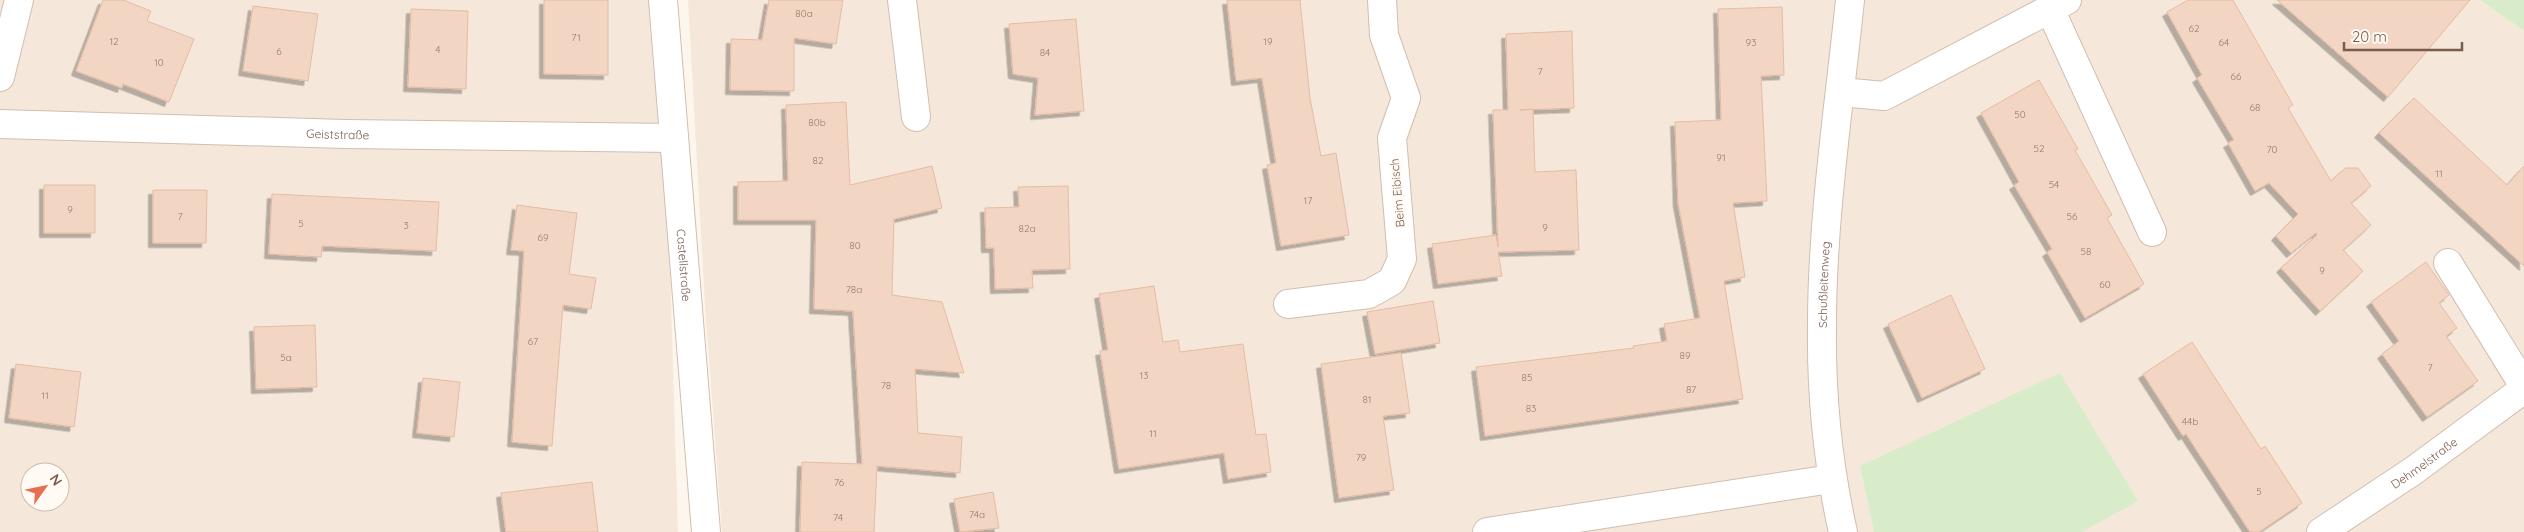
<svg xmlns="http://www.w3.org/2000/svg" width="2524" height="532" font-family="Quicksand,sans-serif">
  <style>
    .residential { fill: #f5e8da; fill-rule: evenodd }
    .green { fill: #d8ecc9 }
    .building { fill: #f3d5c3; stroke: #e6bba3; filter: url(#shadow) }
    .lines { fill: none; stroke-linecap: round; stroke-linejoin: round }
    .minor-casing { stroke: #d1beb0; stroke-width: 30 }
    .minor { stroke: #fff; stroke-width: 28 }
    .labels { text-anchor: middle; dominant-baseline: central; stroke-width: 4; stroke-linejoin: round; paint-order: stroke }
    .number-label { font-size: 10px; fill: #987a6a }
    .street-label { font-size: 12px; fill: #7a5c4d; stroke: #fffaf3 }
  </style>
  <defs>
    <filter id="shadow"><feDropShadow dx="-4.5" dy="4.5" stdDeviation="0" flood-color="#0004"/></filter>
  </defs>
  <rect width="100%" height="100%" fill="#fdf6ec"/>
  <path class="residential" d="M 0,0 L 662,0 L 678,532 L 0,532 ZM 30,472 L 60,472 L 60,502 L 30,502 Z
    M 688,0 L 2480,0 L 2524,31 L 2524,532 L 2082,532 L 2138,500 L 1860,466 L 1874,532 L 722,532 L 705,306 Z"/>
  <path class="green" d="M 2480,0 L 2524,0 L 2524,31 Z
    M 2060,373 L 2138,501 L 2082,532 L 1874,532 L 1860,466 Z"/>
  <path class="building" d="M 103,0 L 123,0 L 151,11 L 147,21 L 194,39 L 169,102 L 123,84 L 122,88 L 76,71 Z
    M 544,0 L 608,0 L 608,75 L 544,74 Z
    M 769,0 L 843,0 L 836,44 L 794,38 L 794,91 L 730,90 L 731,39 L 762,40 Z
    M 1227,0 L 1300,0 L 1310,98 L 1321,156 L 1336,153 L 1349,235 L 1281,246 L 1267,165 L 1276,163 L 1262,78 L 1236,81 Z
    M 2188,0 L 2233,0 L 2293,105 L 2288,108 L 2331,181 L 2345,168 L 2358,168 L 2371,186 L 2351,203 L 2371,225 L 2343,250 L 2363,271 L 2320,311 L 2281,268 L 2317,235 L 2316,233 L 2291,253 L 2276,236 L 2298,214 L 2269,183 L 2255,191 L 2228,143 L 2234,140 L 2197,78 L 2202,75 L 2167,12 Z
    M 2277,0 L 2470,0 L 2388,97 Z
    M 253,6 L 318,14 L 308,81 L 243,71 Z
    M 1782,7 L 1784,75 L 1761,76 L 1767,201 L 1733,203 L 1745,277 L 1724,281 L 1743,399 L 1485,436 L 1476,367 L 1634,348 L 1633,346 L 1667,341 L 1664,324 L 1700,318 L 1678,203 L 1675,122 L 1721,120 L 1718,9 Z
    M 411,9 L 468,11 L 466,89 L 408,87 Z
    M 1076,19 L 1084,111 L 1035,115 L 1038,78 L 1013,74 L 1009,24 Z
    M 1572,31 L 1574,108 L 1520,110 L 1533,109 L 1535,172 L 1576,170 L 1579,250 L 1498,252 L 1502,276 L 1438,284 L 1432,244 L 1496,235 L 1498,247 L 1493,110 L 1508,110 L 1506,34 Z
    M 2039,80 L 2078,149 L 2075,150 L 2112,215 L 2107,218 L 2144,284 L 2085,318 L 2047,252 L 2052,249 L 2014,185 L 2019,182 L 1981,113 Z
    M 2414,98 L 2507,185 L 2524,166 L 2524,266 L 2379,133 Z
    M 846,102 L 850,185 L 932,166 L 942,208 L 894,219 L 892,295 L 942,302 L 964,373 L 915,369 L 918,433 L 962,437 L 960,473 L 877,466 L 874,532 L 800,532 L 802,462 L 862,464 L 853,311 L 814,309 L 816,220 L 738,220 L 738,182 L 788,181 L 786,105 Z
    M 44,185 L 95,185 L 95,233 L 44,233 Z
    M 1068,186 L 1070,269 L 1032,270 L 1033,288 L 995,289 L 994,248 L 986,248 L 985,208 L 1019,207 L 1018,187 Z
    M 153,190 L 207,190 L 206,243 L 153,243 Z
    M 272,194 L 439,202 L 436,251 L 322,246 L 321,257 L 269,254 Z
    M 517,205 L 577,213 L 569,274 L 596,278 L 591,309 L 563,305 L 552,446 L 512,442 L 524,251 L 511,250 Z
    M 2426,262 L 2449,295 L 2439,303 L 2457,328 L 2446,336 L 2478,381 L 2427,417 L 2382,354 L 2399,341 L 2371,302 Z
    M 1154,286 L 1163,342 L 1178,340 L 1180,352 L 1243,344 L 1256,435 L 1266,434 L 1271,472 L 1228,479 L 1224,453 L 1119,469 L 1100,351 L 1108,350 L 1099,294 Z
    M 1951,295 L 1985,369 L 1922,398 L 1888,324 Z
    M 1433,301 L 1440,343 L 1375,354 L 1367,312 Z
    M 315,325 L 317,387 L 256,389 L 254,327 Z
    M 2192,342 L 2261,449 L 2265,446 L 2302,503 L 2259,532 L 2250,532 L 2186,434 L 2183,436 L 2143,374 Z
    M 1401,353 L 1410,413 L 1383,416 L 1394,490 L 1339,498 L 1321,364 Z
    M 16,364 L 81,372 L 74,427 L 9,418 Z
    M 423,378 L 460,382 L 454,437 L 417,433 Z
    M 592,482 L 598,532 L 506,532 L 501,493 Z
    M 993,492 L 999,528 L 960,532 L 954,499 Z"/>
  <g class="lines">
    <defs>
      <g id="minor">
        <path id="s1" d="M 663,0 L 706,532"/>
        <path d="M 902,0 L 916,117"/>
        <path d="M 2050,9 L 2152,232"/>
        <path d="M 0,77 L 19,0"/>
        <path d="M 1841,92 L 1884,96 L 2067,0"/>
        <path id="s2" d="M 0,124 L 345,134 L 674,138"/>
        <path d="M 2448,263 L 2524,386"/>
        <path d="M 1288,304 L 1369,294 L 1392,281 L 1402,259 L 1392,138 L 1406,98 L 1384,35 L 1382,0"/>
        <path d="M 1487,532 L 1831,479"/>
        <path id="s3" d="M 1843,532 C 1828,465 1821,394 1822,325 C 1822,218 1839,107 1850,0"/>
        <path id="s4" d="M 2321,532 L 2413,471 L 2524,389"/>
      </g>
    </defs>
    <use href="#minor" class="minor-casing"/>
    <use href="#minor" class="minor"/>
  </g>
  <g class="labels">
    <g class="number-label">
      <text x="804" y="13">80a</text>
      <text x="2194" y="28">62</text>
      <text x="576" y="37">71</text>
      <text x="114" y="41">12</text>
      <text x="1268" y="41">19</text>
      <text x="1751" y="42">93</text>
      <text x="2224" y="42">64</text>
      <text x="438" y="49">4</text>
      <text x="279" y="51">6</text>
      <text x="1045" y="52">84</text>
      <text x="159" y="62">10</text>
      <text x="1540" y="71">7</text>
      <text x="2236" y="76">66</text>
      <text x="2255" y="107">68</text>
      <text x="2020" y="114">50</text>
      <text x="817" y="122">80b</text>
      <text x="2039" y="148">52</text>
      <text x="2272" y="149">70</text>
      <text x="1721" y="157">91</text>
      <text x="818" y="160">82</text>
      <text x="2439" y="173">11</text>
      <text x="2054" y="184">54</text>
      <text x="1308" y="200">17</text>
      <text x="70" y="209">9</text>
      <text x="180" y="216">7</text>
      <text x="2072" y="216">56</text>
      <text x="301" y="223">5</text>
      <text x="406" y="225">3</text>
      <text x="1545" y="227">9</text>
      <text x="1027" y="228">82a</text>
      <text x="543" y="237">69</text>
      <text x="855" y="245">80</text>
      <text x="2086" y="251">58</text>
      <text x="2322" y="270">9</text>
      <text x="2105" y="284">60</text>
      <text x="854" y="289">78a</text>
      <text x="533" y="341">67</text>
      <text x="1685" y="355">89</text>
      <text x="286" y="357">5a</text>
      <text x="2430" y="367">7</text>
      <text x="1144" y="375">13</text>
      <text x="1527" y="377">85</text>
      <text x="886" y="385">78</text>
      <text x="1691" y="389">87</text>
      <text x="45" y="395">11</text>
      <text x="1367" y="399">81</text>
      <text x="1531" y="408">83</text>
      <text x="2190" y="421">44b</text>
      <text x="1153" y="433">11</text>
      <text x="1361" y="457">79</text>
      <text x="839" y="482">76</text>
      <text x="2259" y="491">5</text>
      <text x="977" y="514">74a</text>
      <text x="838" y="517">74</text>
    </g>
    <g class="street-label">
      <text stroke="none"><textPath href="#s2" startOffset="338">Geiststraße</textPath></text>
      <text transform="translate(1397 193) rotate(-95)">Beim Eibisch</text>
      <text stroke="none"><textPath href="#s1" startOffset="266">Castellstraße</textPath></text>
      <text stroke="none"><textPath href="#s3" startOffset="249">Schußleitenweg</textPath></text>
      <text stroke="none"><textPath href="#s4" startOffset="124">Dehmelstraße</textPath></text>
    </g>
  </g>
  <g transform="translate(45 487) rotate(57)"><circle r="24" fill="#fffaf3" stroke="#cabbb1"/>
  <path d="M0-4L9 19L0 12L-9 19Z" fill="#e76f51"/>
  <text y="-8" font-size="14" font-weight="bold" text-anchor="middle" fill="#7a5c4d">N</text>
  </g>
  <path d="M2344 42v8h118v-8" fill="none" stroke="#7a5c4d" stroke-width="2.5"/>
  <text x="2352" y="42" font-size="15" fill="#7a5c4d" stroke="#fffaf3" stroke-width="4" paint-order="stroke">20 m</text>
</svg>
